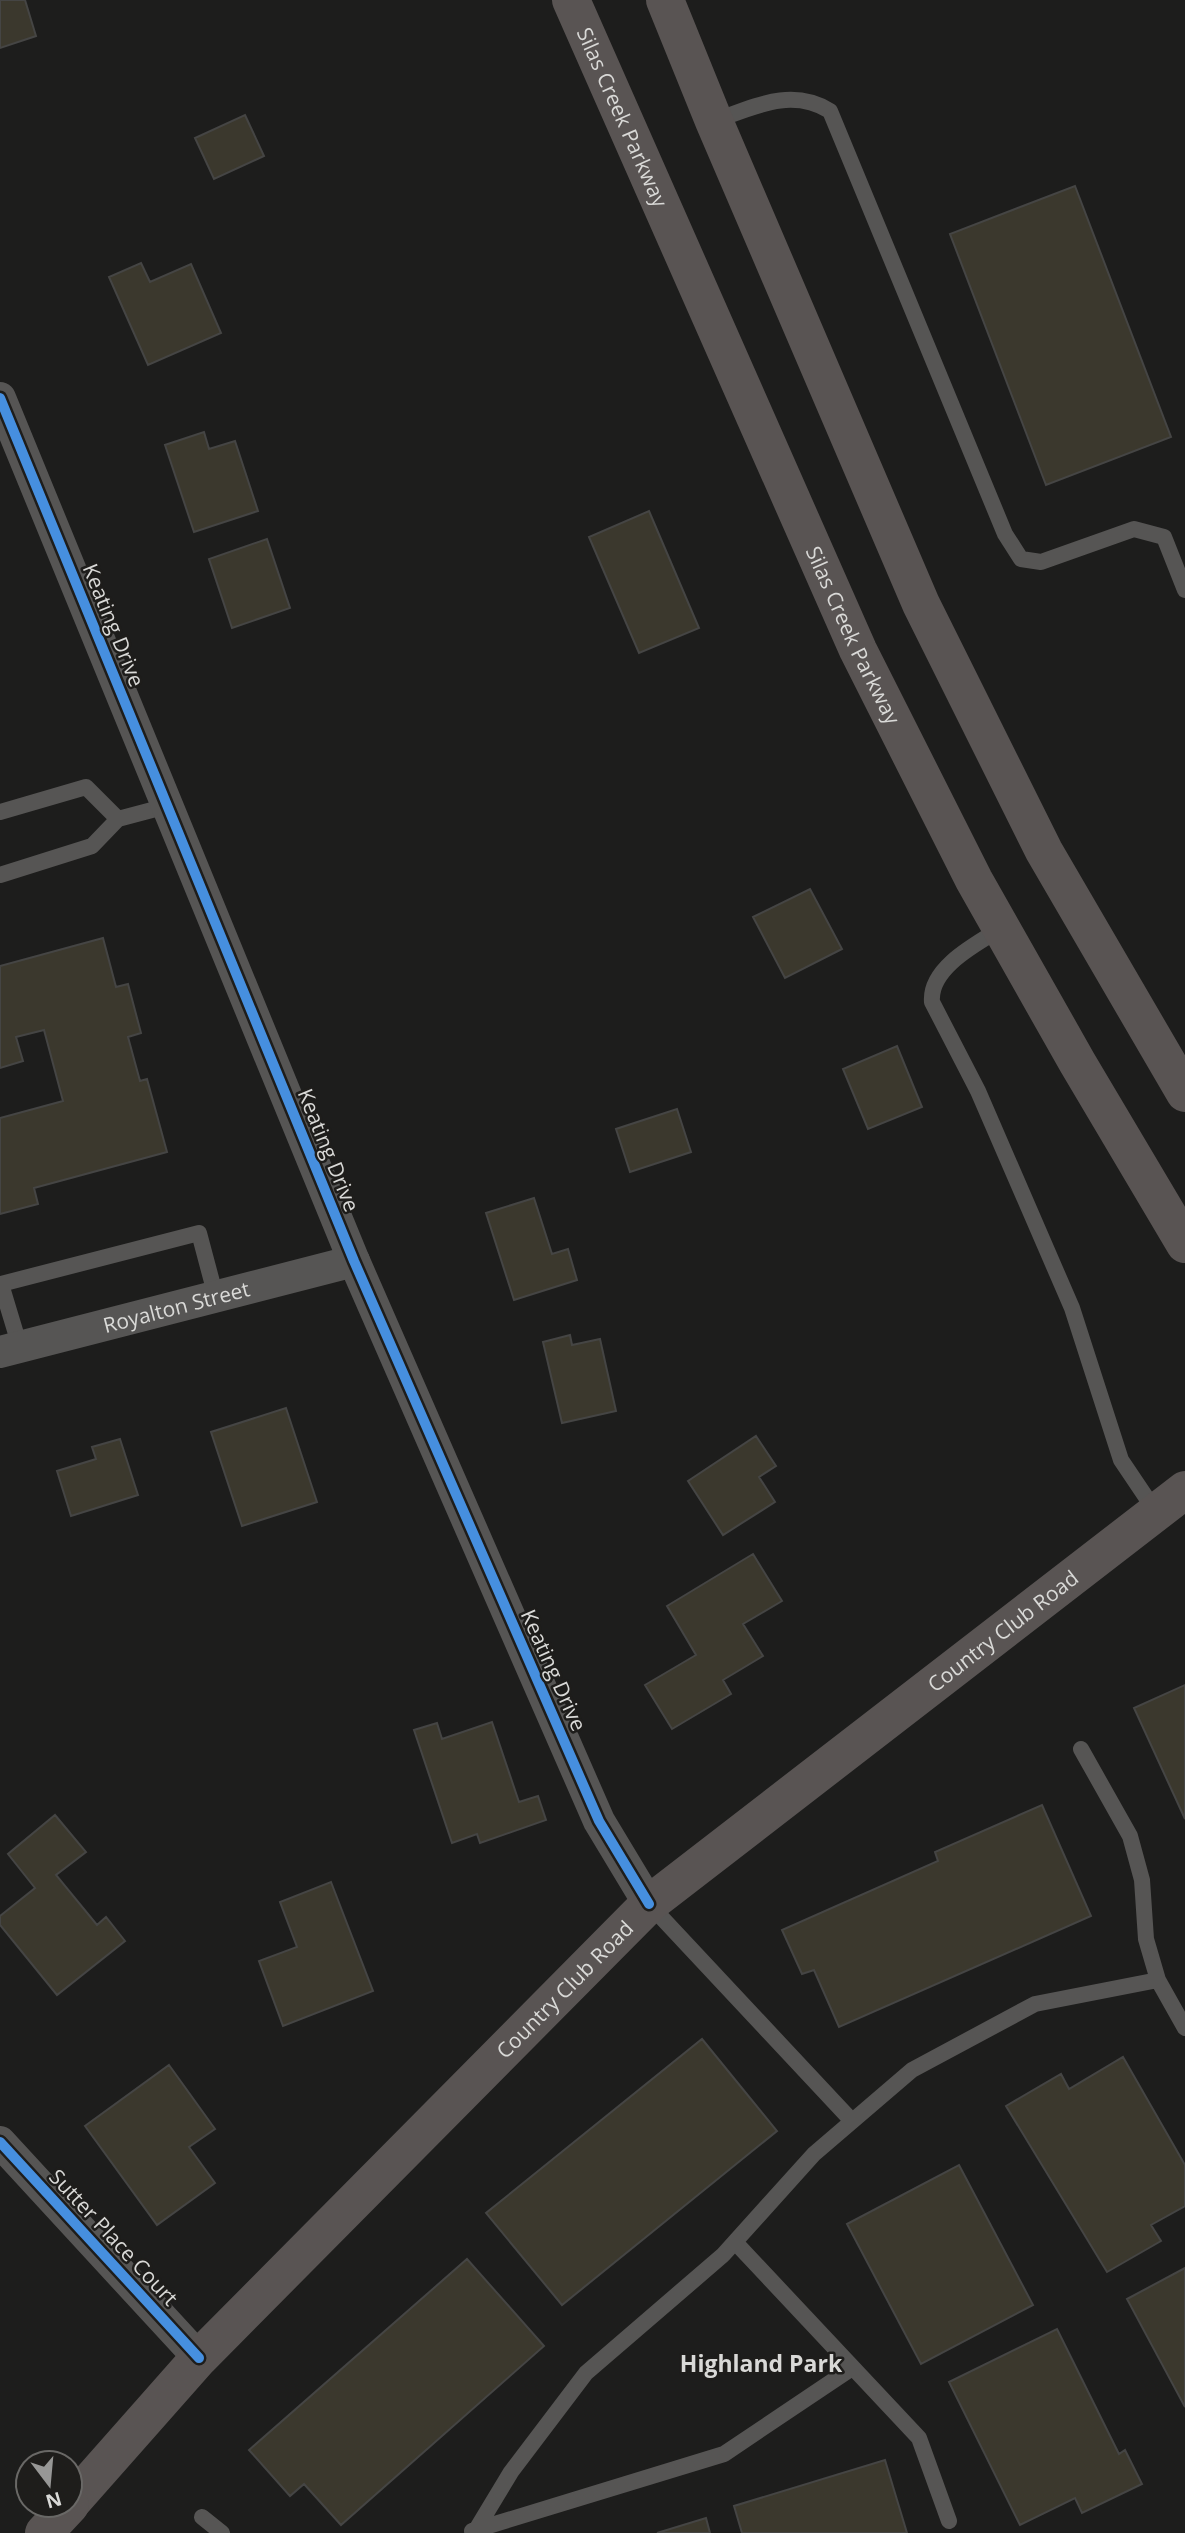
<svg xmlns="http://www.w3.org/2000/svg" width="1185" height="2533" font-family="'Open Sans',sans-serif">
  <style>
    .building { fill: #3b382d; stroke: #454544; stroke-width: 2 }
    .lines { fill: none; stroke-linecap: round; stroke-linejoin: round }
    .service { stroke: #565554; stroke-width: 16 }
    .minor { stroke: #565554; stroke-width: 32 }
    .primary { stroke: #595453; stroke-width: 38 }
    .cycleway-casing { stroke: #1e1d1b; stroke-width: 15 }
    .cycleway { stroke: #468fdf; stroke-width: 10 }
    .labels { text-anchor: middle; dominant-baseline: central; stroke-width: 5; stroke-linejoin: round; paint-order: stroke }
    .street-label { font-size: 21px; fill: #d9d9d7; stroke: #1e1d1b }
    .neighbourhood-label { font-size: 23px; font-weight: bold; fill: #d9d9d7; stroke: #1e1d1b }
  </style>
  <rect width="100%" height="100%" fill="#1d1d1c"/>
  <path class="building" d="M 0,0 L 25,0 L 36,36 L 0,48 Z
    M 245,115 L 264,156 L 214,179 L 195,138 Z
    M 1075,186 L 1171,437 L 1046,485 L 950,234 Z
    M 141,263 L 150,282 L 191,264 L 221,333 L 148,365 L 109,277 Z
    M 204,432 L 209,449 L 235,441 L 258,511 L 194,532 L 165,445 Z
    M 649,511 L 699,628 L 639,653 L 589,537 Z
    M 267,539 L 290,608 L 232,628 L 209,559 Z
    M 810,889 L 842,949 L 785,978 L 753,917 Z
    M 103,938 L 116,987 L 128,984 L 141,1033 L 128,1037 L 140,1081 L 147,1079 L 167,1152 L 34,1188 L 38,1204 L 0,1214 L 0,1118 L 63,1101 L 44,1030 L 16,1037 L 23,1061 L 0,1068 L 0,966 Z
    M 897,1046 L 922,1107 L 868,1129 L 843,1069 Z
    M 677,1109 L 691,1152 L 630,1172 L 616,1129 Z
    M 534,1198 L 552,1254 L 568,1249 L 577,1280 L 514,1300 L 486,1213 Z
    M 570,1335 L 572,1345 L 600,1339 L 616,1411 L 562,1423 L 543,1342 Z
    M 286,1408 L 317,1502 L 242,1526 L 211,1432 Z
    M 756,1436 L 776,1466 L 759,1477 L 775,1502 L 723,1535 L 688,1481 Z
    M 120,1439 L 138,1495 L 71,1516 L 57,1471 L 96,1459 L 92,1447 Z
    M 753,1554 L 782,1601 L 743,1624 L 763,1656 L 723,1680 L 731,1694 L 672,1729 L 645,1685 L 696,1655 L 667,1606 Z
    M 1185,1685 L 1185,1819 L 1134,1708 Z
    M 492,1722 L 519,1802 L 538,1796 L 546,1820 L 480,1843 L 477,1834 L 452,1843 L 414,1730 L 437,1723 L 442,1739 Z
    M 1042,1805 L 1091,1916 L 839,2027 L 814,1970 L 802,1974 L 782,1930 L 938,1861 L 935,1852 Z
    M 55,1815 L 86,1852 L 56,1875 L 97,1925 L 106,1917 L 125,1941 L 57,1995 L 0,1925 L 0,1916 L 35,1888 L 8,1854 Z
    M 331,1882 L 373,1991 L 283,2026 L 259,1961 L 297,1947 L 280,1902 Z
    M 702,2039 L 777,2131 L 562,2305 L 486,2213 Z
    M 1123,2057 L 1185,2165 L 1185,2206 L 1151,2225 L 1161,2241 L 1107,2272 L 1006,2106 L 1061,2074 L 1069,2089 Z
    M 169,2065 L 215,2129 L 189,2147 L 215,2183 L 157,2225 L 85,2126 Z
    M 959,2165 L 1033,2305 L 921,2364 L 847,2224 Z
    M 467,2259 L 544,2346 L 341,2525 L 304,2484 L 290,2496 L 249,2450 Z
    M 1185,2268 L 1185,2407 L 1127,2299 Z
    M 1057,2329 L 1119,2454 L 1125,2450 L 1142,2484 L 1082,2513 L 1075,2498 L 1020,2525 L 949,2382 Z
    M 885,2460 L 907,2533 L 742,2533 L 734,2506 Z
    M 706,2518 L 710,2533 L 657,2533 Z"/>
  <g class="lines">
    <path class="service" d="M 714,121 C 754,107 791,87 830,111 L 1005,534 L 1021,559 L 1041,562 L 1134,529 L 1164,537 L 1185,590
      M 0,812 L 86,787 L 118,819
      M 0,875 L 92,846 L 118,819 L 167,806
      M 1002,928 C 976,944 929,968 932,1002 L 978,1091 L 1072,1308 L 1121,1460 L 1156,1512
      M 20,1347 L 1,1284 L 199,1233 L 216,1297
      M 1081,1749 L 1130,1836 L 1142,1880 L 1146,1939 L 1158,1980 L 1185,2028
      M 649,1904 L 852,2121
      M 735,2242 L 919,2438 L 949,2521
      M 202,2517 L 222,2533
      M 476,2530 L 511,2472 L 586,2373 L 723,2255 L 814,2154 L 912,2070 L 1035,2004 L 1158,1980
      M 472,2531 L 724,2454 L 852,2368"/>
    <g class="minor">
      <path d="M 0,398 L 354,1261 L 599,1821 L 649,1904"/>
      <path id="s1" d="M 0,1352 L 354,1261"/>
      <path d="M 0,2142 L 199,2358"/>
    </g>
    <g class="primary">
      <path id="s2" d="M 571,0 L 858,650 L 974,880 L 1077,1062 L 1185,1244"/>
      <path d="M 665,0 L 714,121 L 921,604 L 1044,851 L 1185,1093"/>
      <path id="s3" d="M 70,2504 L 199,2358 L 649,1904 L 1185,1490"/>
      <path d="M 44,2533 L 70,2505"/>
    </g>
    <defs>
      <path id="cycleway" d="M 0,398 L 354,1261 L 599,1821 L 649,1904
        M 0,2142 L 199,2358"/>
    </defs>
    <use href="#cycleway" class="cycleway-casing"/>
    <use href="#cycleway" class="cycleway"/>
  </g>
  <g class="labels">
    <g class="street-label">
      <text stroke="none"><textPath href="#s2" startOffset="128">Silas Creek Parkway</textPath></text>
      <text transform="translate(114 625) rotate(68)">Keating Drive</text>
      <text stroke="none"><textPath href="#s2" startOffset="695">Silas Creek Parkway</textPath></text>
      <text transform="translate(329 1150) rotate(68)">Keating Drive</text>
      <text stroke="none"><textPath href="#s1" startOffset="182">Royalton Street</textPath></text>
      <text stroke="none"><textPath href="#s3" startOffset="1281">Country Club Road</textPath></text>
      <text transform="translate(554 1670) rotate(66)">Keating Drive</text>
      <text stroke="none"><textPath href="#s3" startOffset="714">Country Club Road</textPath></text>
      <text transform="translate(114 2237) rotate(47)">Sutter Place Court</text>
    </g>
    <g class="neighbourhood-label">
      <text x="761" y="2363">Highland Park</text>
    </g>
  </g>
  <g transform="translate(49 2484) rotate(164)"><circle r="33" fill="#1e1d1b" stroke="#696866" stroke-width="2"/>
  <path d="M0-5L12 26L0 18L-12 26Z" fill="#979796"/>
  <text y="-10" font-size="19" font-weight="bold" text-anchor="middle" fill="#d9d9d7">N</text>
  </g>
</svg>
